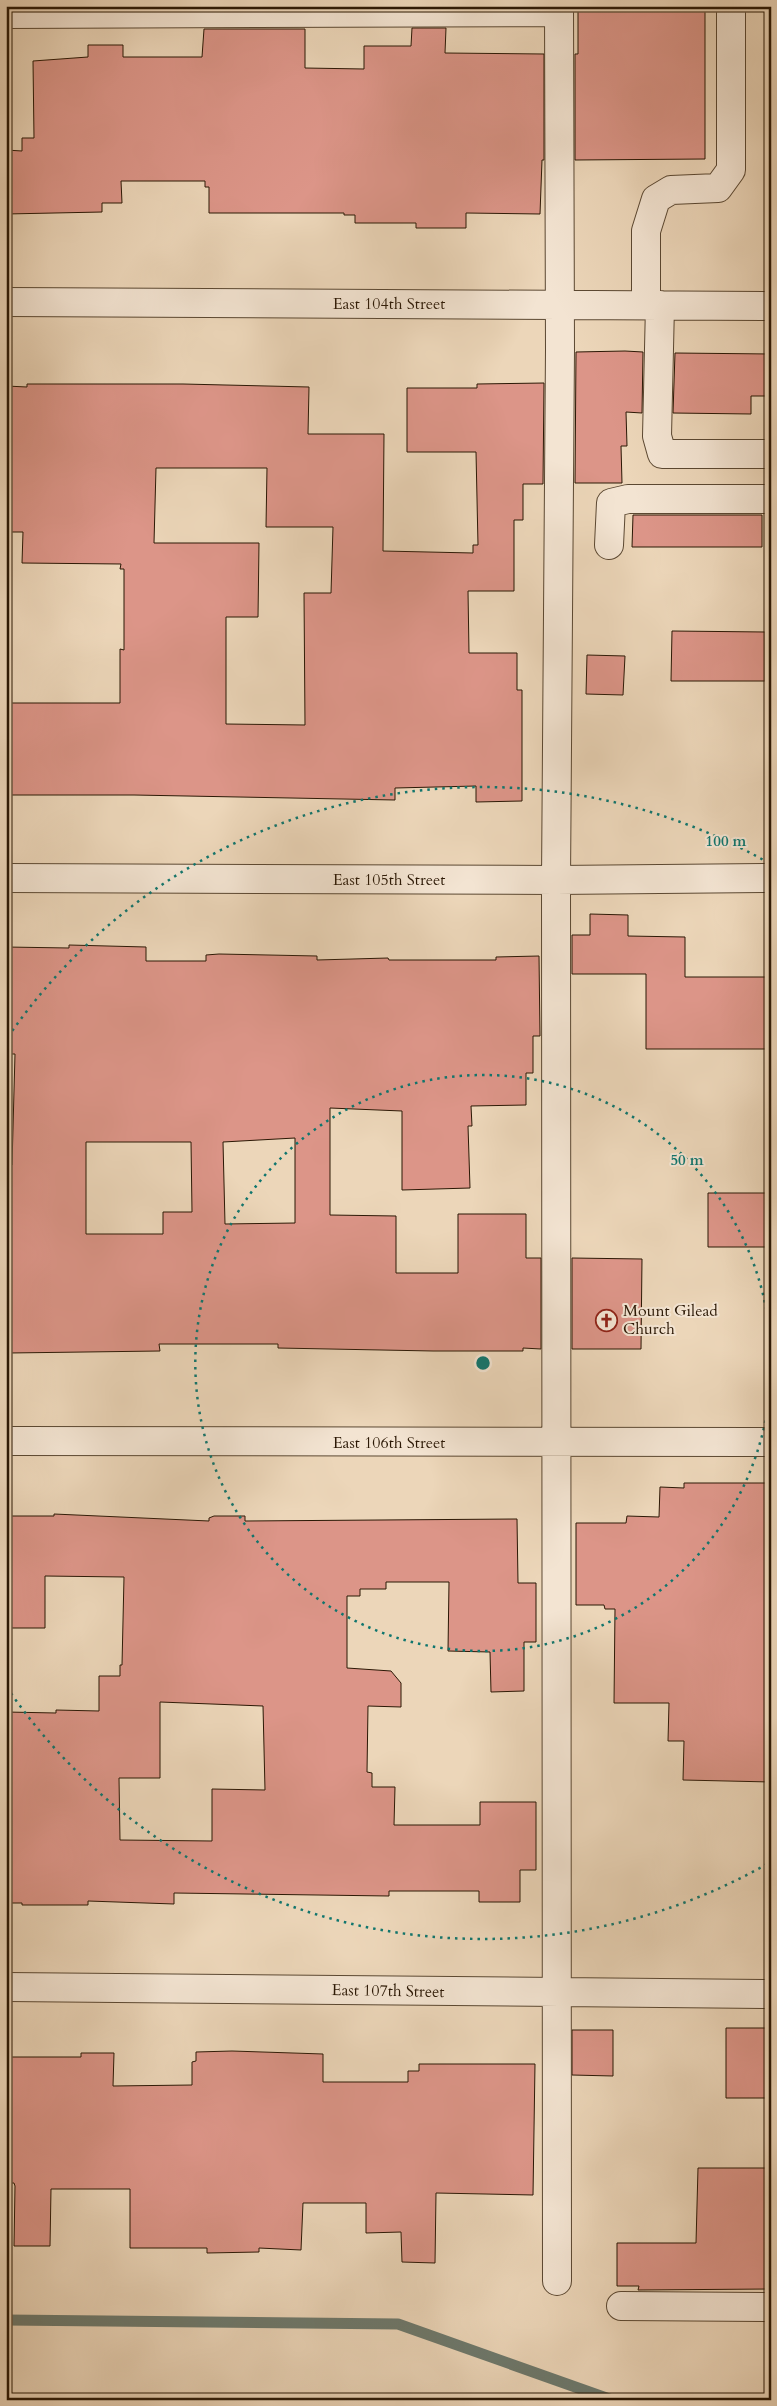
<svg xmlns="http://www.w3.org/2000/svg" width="777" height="2406" font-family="Cardo,serif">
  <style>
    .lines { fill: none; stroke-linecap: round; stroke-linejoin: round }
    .stream { stroke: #6d796d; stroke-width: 11 }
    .building { fill: #dc9588; stroke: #2b1805; fill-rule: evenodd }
    .minor-casing { stroke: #5b4832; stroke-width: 30 }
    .minor { stroke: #f3e4d2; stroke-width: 28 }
    .ring { fill: none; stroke: #0f766e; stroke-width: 2.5; stroke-dasharray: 2.5 5 }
    .labels { text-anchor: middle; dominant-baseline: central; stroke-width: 4; stroke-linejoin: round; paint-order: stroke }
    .street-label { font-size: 16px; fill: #2b1805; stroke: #f3e4d2 }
    .poi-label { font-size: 16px; fill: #2b1805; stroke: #f3e4d2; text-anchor: start }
    .centre { fill: #0f766e; stroke: #f3e4d2; stroke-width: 2.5 }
    .ring-label { font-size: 15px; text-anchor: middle; font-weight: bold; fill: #0f766e; stroke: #f3e4d2; stroke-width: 4; stroke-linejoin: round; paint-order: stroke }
  </style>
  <rect width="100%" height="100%" fill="#ecd6b9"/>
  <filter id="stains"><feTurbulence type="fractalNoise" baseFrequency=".004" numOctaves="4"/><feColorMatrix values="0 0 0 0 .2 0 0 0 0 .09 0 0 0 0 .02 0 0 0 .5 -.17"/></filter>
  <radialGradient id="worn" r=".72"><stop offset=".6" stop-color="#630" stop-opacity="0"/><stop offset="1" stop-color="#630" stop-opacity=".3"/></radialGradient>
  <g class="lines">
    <path class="stream" d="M 6,2320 L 398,2324 L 612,2400"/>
  </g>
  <path class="building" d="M 578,6 L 705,6 L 705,159 L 575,160 L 575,54 L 578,54 Z
    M 412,28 L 446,28 L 445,53 L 544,54 L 544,160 L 542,160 L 540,214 L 466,213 L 466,228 L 416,228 L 416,223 L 355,223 L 355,215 L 344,215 L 344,213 L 209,213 L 209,187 L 205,187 L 205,181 L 121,181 L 122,203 L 102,203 L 102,212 L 6,214 L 6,150 L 22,151 L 22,138 L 34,138 L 33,61 L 88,57 L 88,45 L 123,45 L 123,57 L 202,57 L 204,29 L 305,29 L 305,68 L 364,69 L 364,46 L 411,46 Z
    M 625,351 L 643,352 L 642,413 L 626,412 L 627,446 L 621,446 L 622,483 L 575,483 L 576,352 Z
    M 675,353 L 771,354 L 771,396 L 751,396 L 751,414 L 673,413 Z
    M 544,383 L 543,484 L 523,484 L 523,520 L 514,520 L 514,591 L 468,591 L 469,653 L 517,653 L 517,690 L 522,690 L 522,801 L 476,802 L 476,786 L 395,788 L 395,800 L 134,795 L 6,795 L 6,703 L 120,703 L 120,649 L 124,650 L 124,569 L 120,569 L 121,564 L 22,563 L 23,532 L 6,532 L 6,386 L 27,387 L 27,384 L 183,384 L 309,387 L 308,434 L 384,434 L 383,551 L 473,553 L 473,545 L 478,545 L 476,452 L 407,452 L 407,388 L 477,388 L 477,384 ZM 156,468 L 267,468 L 266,527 L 333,527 L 331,593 L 304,593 L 305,725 L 226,724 L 226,617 L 258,617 L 259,543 L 154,543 Z
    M 633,515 L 762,515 L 762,547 L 632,547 Z
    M 672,631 L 765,632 L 765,681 L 671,681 Z
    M 587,655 L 625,656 L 623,695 L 586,694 Z
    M 590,914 L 628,915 L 628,936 L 685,937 L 685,977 L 771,977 L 771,1049 L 646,1049 L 646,974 L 572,974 L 572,935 L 590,935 Z
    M 69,945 L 146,947 L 146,961 L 206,961 L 206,955 L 219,954 L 317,956 L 317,960 L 388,958 L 389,960 L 496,960 L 496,957 L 539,956 L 540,1036 L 533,1036 L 533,1073 L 526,1073 L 526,1105 L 471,1106 L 472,1126 L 468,1126 L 470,1188 L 402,1190 L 402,1111 L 330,1108 L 330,1215 L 396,1216 L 396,1273 L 458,1273 L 458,1214 L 526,1214 L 526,1258 L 541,1258 L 541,1349 L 523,1348 L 523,1351 L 433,1351 L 278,1348 L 278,1344 L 159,1344 L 160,1351 L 9,1353 L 9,1348 L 6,1348 L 6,1165 L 12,1165 L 15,1054 L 9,1054 L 9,1048 L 6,1048 L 6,947 L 69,948 ZM 295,1138 L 295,1223 L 225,1224 L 223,1142 ZM 86,1142 L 191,1142 L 192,1212 L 163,1212 L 163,1234 L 86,1234 Z
    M 708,1193 L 771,1193 L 771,1247 L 708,1247 Z
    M 572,1258 L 642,1259 L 641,1349 L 572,1349 Z
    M 684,1483 L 771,1483 L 771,1782 L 683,1780 L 684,1741 L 668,1741 L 669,1703 L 614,1703 L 615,1609 L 605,1609 L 604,1605 L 576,1605 L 576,1523 L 626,1523 L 627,1516 L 659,1517 L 660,1487 L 684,1488 Z
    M 54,1514 L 209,1521 L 209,1518 L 214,1516 L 245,1516 L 245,1521 L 517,1519 L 518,1583 L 536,1583 L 536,1642 L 524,1642 L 524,1691 L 491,1692 L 490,1652 L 448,1651 L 449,1582 L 386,1582 L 386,1589 L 360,1589 L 360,1596 L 347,1596 L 347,1668 L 391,1671 L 401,1683 L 401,1707 L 368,1706 L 367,1772 L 372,1773 L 372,1787 L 395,1787 L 394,1825 L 480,1825 L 480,1802 L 536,1802 L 536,1870 L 520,1870 L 520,1902 L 479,1902 L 479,1891 L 389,1891 L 389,1896 L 174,1893 L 174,1904 L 88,1901 L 88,1905 L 22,1905 L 22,1903 L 6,1903 L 6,1712 L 56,1713 L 56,1710 L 99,1711 L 99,1676 L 120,1676 L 120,1665 L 122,1665 L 124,1577 L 45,1576 L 45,1628 L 6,1628 L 6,1516 L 54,1516 ZM 160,1702 L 263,1706 L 265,1790 L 212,1789 L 212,1841 L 120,1840 L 119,1778 L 160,1778 Z
    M 726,2028 L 771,2028 L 771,2098 L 726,2098 Z
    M 572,2030 L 613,2030 L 613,2076 L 572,2075 Z
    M 232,2051 L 323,2054 L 323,2082 L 408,2082 L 408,2071 L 419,2071 L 419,2064 L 535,2064 L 533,2195 L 436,2193 L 435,2263 L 402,2262 L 401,2232 L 366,2233 L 366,2203 L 303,2203 L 301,2250 L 259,2248 L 259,2252 L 207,2253 L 207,2248 L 130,2248 L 130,2189 L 51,2189 L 50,2246 L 14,2246 L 15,2186 L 14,2183 L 6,2183 L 6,2057 L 81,2057 L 81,2053 L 114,2053 L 113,2086 L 192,2085 L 192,2062 L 196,2061 L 196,2052 Z
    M 698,2168 L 771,2168 L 771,2289 L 638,2290 L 639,2286 L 617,2286 L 617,2243 L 696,2243 Z"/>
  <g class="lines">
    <defs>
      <path id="minor" d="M 6,14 L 558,12
        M 6,302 L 771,306
        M 646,305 L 646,231 L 656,199 L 671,190 L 718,188 L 731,170 L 731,6
        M 660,305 L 657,436 L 662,454 L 771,454
        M 609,545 L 611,503 L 628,499 L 771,499
        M 6,878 L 556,880 L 771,878
        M 6,1441 L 771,1442
        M 6,1987 L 771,1994
        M 557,2281 L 556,880 L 560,349 L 559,6
        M 621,2306 L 771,2307"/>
    </defs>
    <use href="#minor" class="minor-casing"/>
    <use href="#minor" class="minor"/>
  </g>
  <g class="ring">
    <path d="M771 1376A288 288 0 1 1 771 1350"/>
    <path d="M767 1864A576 576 0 0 1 8 1689M8 1037A576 576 0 0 1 767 862"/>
  </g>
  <defs>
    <symbol id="church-ring" viewBox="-11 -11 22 22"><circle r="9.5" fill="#f3e4d2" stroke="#8f2418" stroke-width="1.5"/><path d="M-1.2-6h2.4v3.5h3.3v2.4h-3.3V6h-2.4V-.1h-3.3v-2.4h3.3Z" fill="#8f2418"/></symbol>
  </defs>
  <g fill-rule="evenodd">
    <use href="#church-ring" x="594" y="1308" width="25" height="25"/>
  </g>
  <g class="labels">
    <g class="street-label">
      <text x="389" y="304">East 104th Street</text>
      <text x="389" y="880">East 105th Street</text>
      <text x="389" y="1443">East 106th Street</text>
      <text transform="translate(388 1991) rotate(1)">East 107th Street</text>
    </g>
    <g class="poi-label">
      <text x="623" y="1311">Mount Gilead<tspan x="623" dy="18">Church</tspan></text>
    </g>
  </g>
  <circle cx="483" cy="1363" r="8" class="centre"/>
  <g class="ring-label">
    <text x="726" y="846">100 m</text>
    <text x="687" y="1165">50 m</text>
  </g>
  <rect width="777" height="2406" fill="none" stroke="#ecd6b9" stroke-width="25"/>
  <rect x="8" y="8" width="762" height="2391" fill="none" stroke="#2b1805" stroke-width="2.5"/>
  <rect x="12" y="12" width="752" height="2381" fill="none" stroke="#2b1805"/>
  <rect width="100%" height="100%" filter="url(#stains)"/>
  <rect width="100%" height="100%" fill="url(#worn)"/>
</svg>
